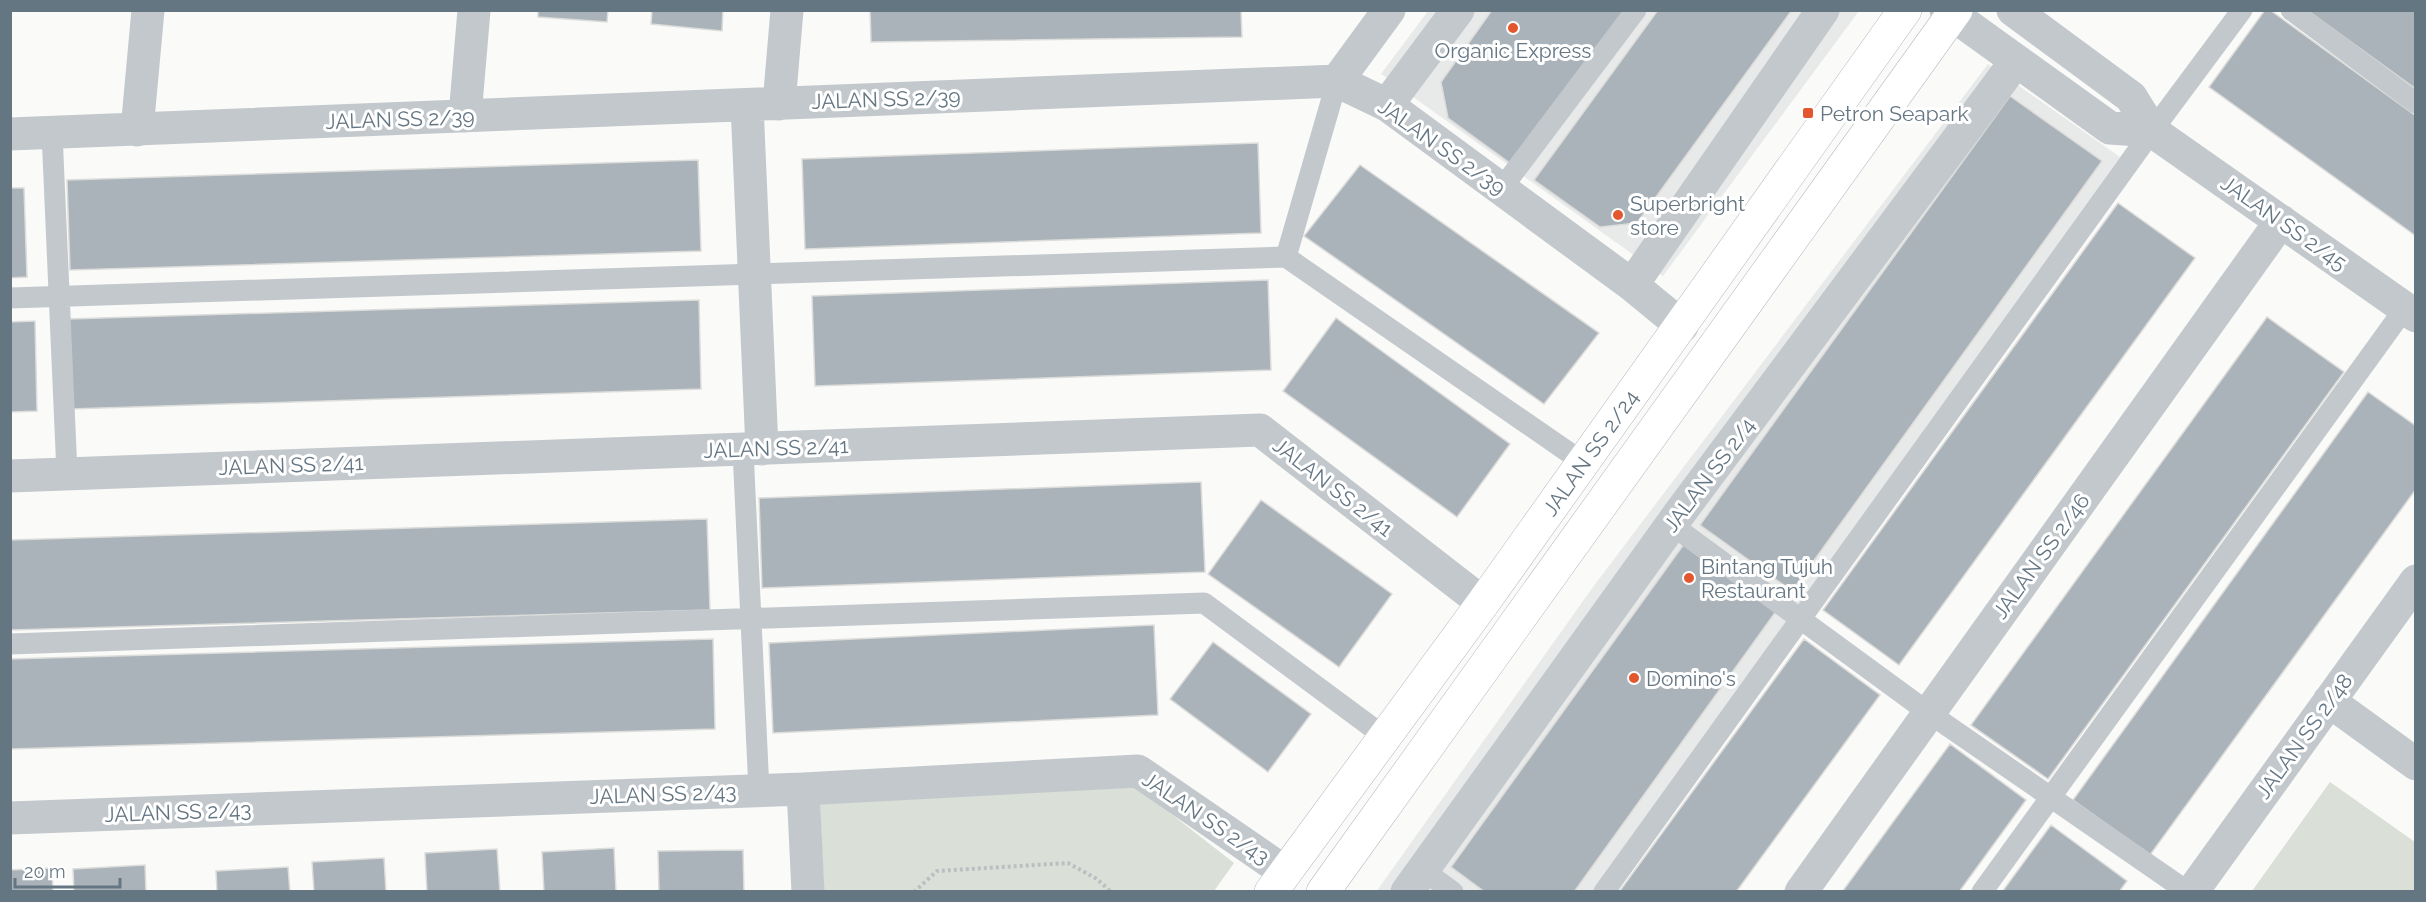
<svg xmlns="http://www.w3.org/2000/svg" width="2426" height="902" font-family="Raleway,sans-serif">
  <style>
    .built { fill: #e8e9e9 }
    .green { fill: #dadfd7 }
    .building { fill: #aab3b9; stroke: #dcdcda; stroke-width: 1.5 }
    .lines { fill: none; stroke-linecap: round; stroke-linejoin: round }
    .secondary-casing { stroke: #b3babf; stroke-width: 34 }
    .path { stroke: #bbbfc2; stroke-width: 4; stroke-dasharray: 3 3; stroke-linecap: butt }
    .service { stroke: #c3c8cc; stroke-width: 21 }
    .minor { stroke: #c3c8cc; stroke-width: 33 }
    .secondary { stroke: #fff; stroke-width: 33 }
    .poi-dot { fill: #e4572e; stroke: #fff; stroke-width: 2 }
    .labels { text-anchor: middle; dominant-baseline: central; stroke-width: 6; stroke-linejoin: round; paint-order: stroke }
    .poi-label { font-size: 21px; fill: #657683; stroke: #fff; text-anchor: start }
    .street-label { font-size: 21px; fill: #657683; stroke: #fff }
  </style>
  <rect width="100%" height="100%" fill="#fafaf8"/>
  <path class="built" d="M 1428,11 L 1859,11 L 1663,276 L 1381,74 Z
    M 1988,64 L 2120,157 L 1593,891 L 1376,892 L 1593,587 Z"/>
  <path class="green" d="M 2330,782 L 2415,842 L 2415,891 L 2252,891 Z
    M 1133,784 L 1234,863 L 1214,891 L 824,891 L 820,802 Z"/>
  <path class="building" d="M 538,10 L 608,10 L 607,22 L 538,17 Z
    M 652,10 L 723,10 L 722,31 L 651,24 Z
    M 870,10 L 1241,10 L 1242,37 L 871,42 Z
    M 1492,10 L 1627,10 L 1514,166 L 1448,118 L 1441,82 Z
    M 1658,10 L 1792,10 L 1637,223 L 1600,227 L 1534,180 Z
    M 2265,10 L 2270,10 L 2416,116 L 2416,236 L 2209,87 Z
    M 2307,10 L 2416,10 L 2416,89 Z
    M 2010,96 L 2102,161 L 1792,591 L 1700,525 Z
    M 1258,143 L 1261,233 L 805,249 L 802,159 Z
    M 698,160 L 701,251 L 70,270 L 67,180 Z
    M 1360,165 L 1599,333 L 1544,404 L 1304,236 Z
    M 10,188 L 24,188 L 27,277 L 10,278 Z
    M 2118,203 L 2195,258 L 1899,665 L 1823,610 Z
    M 1268,280 L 1271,370 L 815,386 L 812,296 Z
    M 699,300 L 701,389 L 70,409 L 68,319 Z
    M 2267,317 L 2344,372 L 2048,779 L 1971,725 Z
    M 1336,318 L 1510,444 L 1457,517 L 1283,391 Z
    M 35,321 L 37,411 L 10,412 L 10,322 Z
    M 2368,392 L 2416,426 L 2416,489 L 2150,855 L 2073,800 Z
    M 1201,482 L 1205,572 L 762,588 L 759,498 Z
    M 1261,500 L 1392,594 L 1339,667 L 1208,574 Z
    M 707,519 L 710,610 L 10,630 L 10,540 Z
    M 1684,544 L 1777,610 L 1574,892 L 1485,892 L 1451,867 Z
    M 1154,625 L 1158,715 L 773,733 L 769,643 Z
    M 713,639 L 715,729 L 10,749 L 10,659 Z
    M 1804,639 L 1880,695 L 1736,892 L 1619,892 Z
    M 1213,642 L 1311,714 L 1268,772 L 1170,699 Z
    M 1950,744 L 2026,800 L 1959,892 L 1842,892 Z
    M 2051,825 L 2127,881 L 2119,892 L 2002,892 Z
    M 614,848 L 616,892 L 544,892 L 542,852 Z
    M 497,849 L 500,892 L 427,892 L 425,853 Z
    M 743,850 L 744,892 L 659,892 L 658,851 Z
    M 384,858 L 386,892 L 314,892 L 312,862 Z
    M 145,865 L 146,892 L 74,892 L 73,869 Z
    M 288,867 L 290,892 L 217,892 L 216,871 Z
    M 52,868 L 53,892 L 10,892 L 10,870 Z"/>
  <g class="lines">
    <defs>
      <g id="secondary">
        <path id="s1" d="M 1271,892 L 1483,603 L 1905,10"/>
        <path d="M 1323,892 L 1956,10"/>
      </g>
    </defs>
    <use href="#secondary" class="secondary-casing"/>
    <path class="path" d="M 914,892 L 937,871 L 1068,863 L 1097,879 L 1111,892"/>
    <path class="service" d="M 2291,10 L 2416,103
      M 52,133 L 67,473
      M 1502,188 L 1636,10
      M 1286,257 L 1337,81
      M 10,298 L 1286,257 L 1584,463
      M 743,450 L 759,791
      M 1672,525 L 1929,713 L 2188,892
      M 10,644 L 1204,603 L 1385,737
      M 1423,870 L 1453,892
      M 1604,892 L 2152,131 L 2242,10
      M 1982,892 L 2405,308"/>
    <path class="minor" d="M 1946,10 L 2110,128 L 2152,131
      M 2013,10 L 2131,97 L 2152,131 L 2416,316
      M 1337,81 L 1389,10
      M 779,104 L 787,10
      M 747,105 L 762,449
      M 1387,105 L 1458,10
      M 465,116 L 474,10
      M 137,130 L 148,10
      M 10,134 L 1337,81 L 1387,105 L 1632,285 L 1682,326
      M 1632,285 L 1823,10
      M 10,476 L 1260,430 L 1483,603
      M 2329,701 L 2416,764
      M 803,789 L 808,892
      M 10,818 L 803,789 L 1138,771 L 1285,872
      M 1407,892 L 1679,514 L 2016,61
      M 1801,892 L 2281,221
      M 2192,892 L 2416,581"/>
    <use href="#secondary" class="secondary"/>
  </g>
  <g class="poi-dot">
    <circle cx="1513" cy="28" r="6"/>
    <rect x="1802" y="107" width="12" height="12" rx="3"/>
    <circle cx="1618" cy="215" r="6"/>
    <circle cx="1689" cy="578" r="6"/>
    <circle cx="1634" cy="678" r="6"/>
  </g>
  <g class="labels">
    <g class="poi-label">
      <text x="1513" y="50" text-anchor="middle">Organic Express</text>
      <text x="1820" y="113">Petron Seapark</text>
      <text x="1630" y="203">Superbright<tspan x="1630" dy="24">store</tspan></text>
      <text x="1701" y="566">Bintang Tujuh<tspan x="1701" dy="24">Restaurant</tspan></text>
      <text x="1646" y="678">Domino's</text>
    </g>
    <g class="street-label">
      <text transform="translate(886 99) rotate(-2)">JALAN SS 2/39</text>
      <text transform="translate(400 119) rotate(-2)">JALAN SS 2/39</text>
      <text transform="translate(1442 147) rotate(35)">JALAN SS 2/39</text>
      <text transform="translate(2284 223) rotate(35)">JALAN SS 2/45</text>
      <text transform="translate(776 448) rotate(-2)">JALAN SS 2/41</text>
      <text stroke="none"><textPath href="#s1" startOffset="543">JALAN SS 2/24</textPath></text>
      <text transform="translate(291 465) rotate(-2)">JALAN SS 2/41</text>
      <text transform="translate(1709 475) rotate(-53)">JALAN SS 2/4</text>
      <text transform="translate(1333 487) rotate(38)">JALAN SS 2/41</text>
      <text transform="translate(2041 556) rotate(-54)">JALAN SS 2/46</text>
      <text transform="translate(2304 736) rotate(-54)">JALAN SS 2/48</text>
      <text transform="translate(663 794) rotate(-2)">JALAN SS 2/43</text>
      <text transform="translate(178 812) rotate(-2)">JALAN SS 2/43</text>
      <text transform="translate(1206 818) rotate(34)">JALAN SS 2/43</text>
    </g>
  </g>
  <rect width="2426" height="902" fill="none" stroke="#657683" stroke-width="24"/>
  <path d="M15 878v9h105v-9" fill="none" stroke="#657683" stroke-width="3"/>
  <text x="24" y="878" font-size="18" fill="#657683" stroke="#ffffff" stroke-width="4.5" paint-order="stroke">20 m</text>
</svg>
